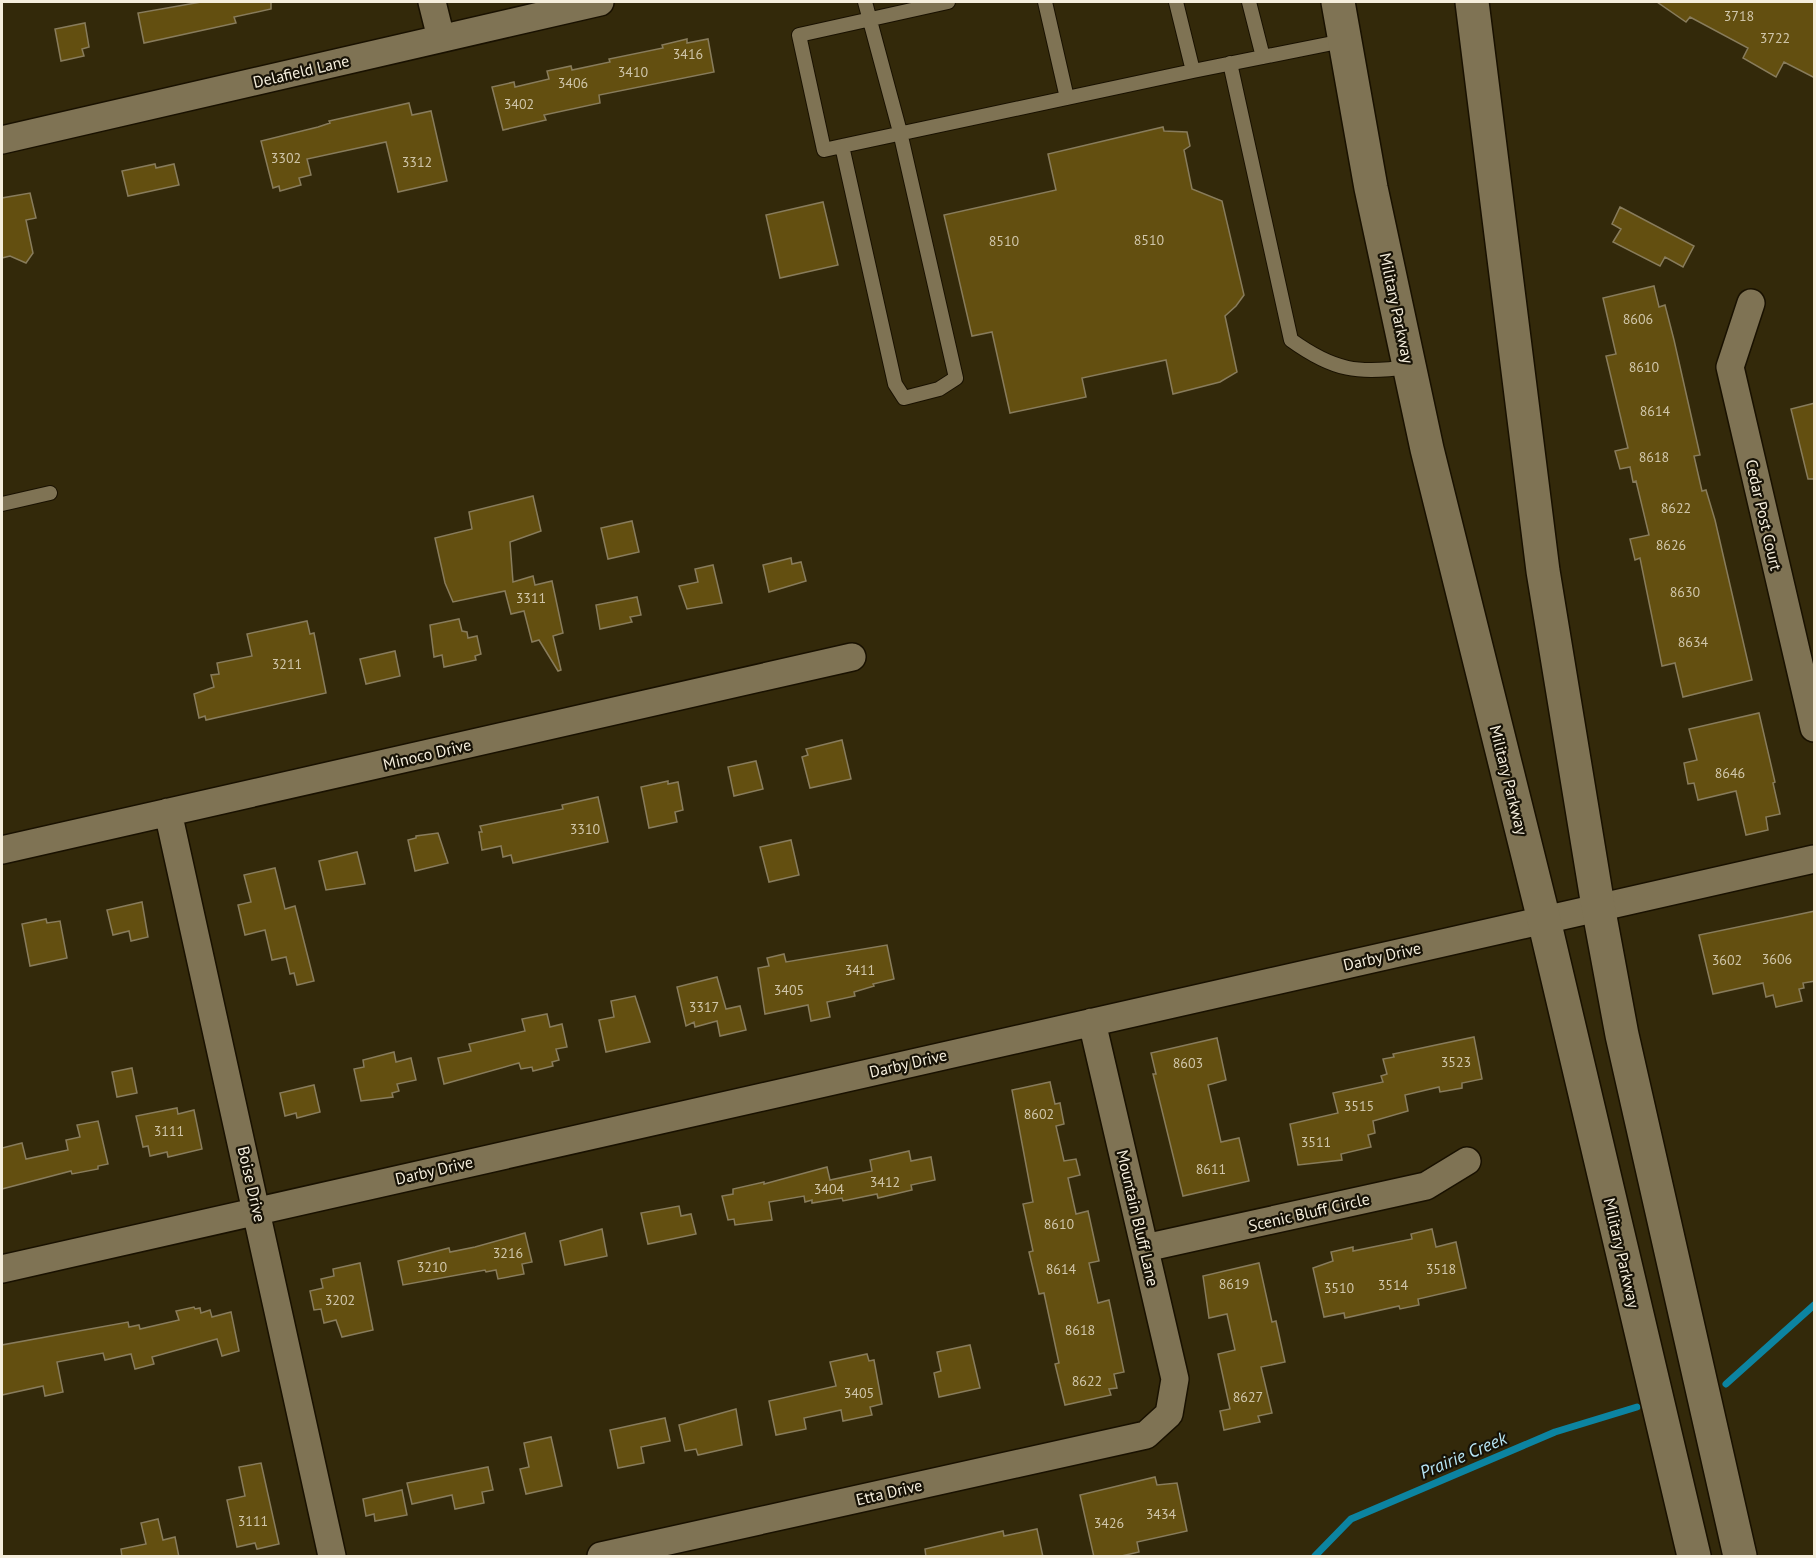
<svg xmlns="http://www.w3.org/2000/svg" width="1816" height="1558" font-family="'PT Sans',sans-serif">
  <style>
    .lines { fill: none; stroke-linecap: round; stroke-linejoin: round }
    .stream { stroke: #0c84a1; stroke-width: 7 }
    .building { fill: #634f10; stroke: #887c5c; stroke-width: 1.5 }
    .lane-casing { stroke: #191100; stroke-width: 16 }
    .street-casing { stroke: #191100; stroke-width: 30 }
    .secondary-casing { stroke: #191100; stroke-width: 36 }
    .lane { stroke: #7f7354; stroke-width: 14 }
    .street { stroke: #7f7354; stroke-width: 27 }
    .secondary { stroke: #7f7354; stroke-width: 33 }
    .labels { text-anchor: middle; dominant-baseline: central; stroke-width: 4.5; stroke-linejoin: round; paint-order: stroke }
    .number-label { font-size: 14px; fill: #d0c6aa }
    .street-label { font-size: 16px; fill: #f5eedd; stroke: #171206 }
    .water-label { font-size: 18px; font-style: italic; fill: #b7e5f5; stroke: #171206 }
  </style>
  <rect width="100%" height="100%" fill="#33290a"/>
  <g class="lines">
    <path class="stream" d="M 1726,1384 L 1814,1305
      M 1315,1556 L 1351,1519 L 1555,1432 L 1637,1407"/>
  </g>
  <path class="building" d="M 201,2 L 271,2 L 271,9 L 234,17 L 236,23 L 144,43 L 138,13 Z
    M 1657,2 L 1815,2 L 1815,78 L 1784,62 L 1776,77 L 1743,58 L 1748,48 L 1690,17 L 1686,22 Z
    M 85,23 L 89,47 L 82,49 L 84,56 L 61,61 L 55,29 Z
    M 687,39 L 687,43 L 708,39 L 714,72 L 599,95 L 600,103 L 544,115 L 546,120 L 503,130 L 492,87 L 514,82 L 515,87 L 549,79 L 547,71 L 571,66 L 572,70 L 610,62 L 609,59 L 663,48 L 662,45 Z
    M 409,103 L 412,115 L 431,111 L 447,181 L 398,192 L 386,142 L 307,159 L 311,175 L 299,178 L 301,185 L 280,191 L 279,186 L 273,188 L 261,141 L 318,127 L 330,123 L 329,121 Z
    M 1163,127 L 1164,131 L 1187,132 L 1190,146 L 1184,150 L 1192,189 L 1222,201 L 1244,295 L 1236,306 L 1225,316 L 1237,372 L 1220,382 L 1173,394 L 1166,360 L 1082,378 L 1086,397 L 1010,413 L 992,332 L 972,336 L 944,215 L 1056,190 L 1048,154 Z
    M 155,164 L 156,168 L 174,164 L 179,185 L 128,196 L 122,171 Z
    M 30,193 L 36,218 L 26,220 L 33,253 L 26,263 L 10,256 L 2,258 L 2,198 Z
    M 823,202 L 838,265 L 780,278 L 766,215 Z
    M 1620,207 L 1694,246 L 1683,267 L 1665,257 L 1660,266 L 1613,242 L 1621,229 L 1612,224 Z
    M 1654,286 L 1659,307 L 1665,305 L 1674,340 L 1700,455 L 1694,456 L 1702,491 L 1706,490 L 1715,520 L 1752,680 L 1683,697 L 1675,663 L 1662,666 L 1640,558 L 1635,560 L 1630,539 L 1649,535 L 1636,481 L 1633,482 L 1630,467 L 1620,469 L 1615,451 L 1628,448 L 1606,356 L 1616,354 L 1603,298 Z
    M 1815,403 L 1815,479 L 1808,479 L 1791,409 Z
    M 533,496 L 541,531 L 510,542 L 513,582 L 533,576 L 535,585 L 552,581 L 563,633 L 553,636 L 561,670 L 558,671 L 539,640 L 532,642 L 524,611 L 511,614 L 505,591 L 453,602 L 445,583 L 435,538 L 472,529 L 469,512 Z
    M 632,521 L 639,552 L 608,559 L 601,528 Z
    M 791,558 L 792,564 L 801,562 L 806,581 L 769,592 L 763,565 Z
    M 713,565 L 722,603 L 687,609 L 679,586 L 698,582 L 695,569 Z
    M 637,597 L 641,615 L 630,617 L 632,622 L 600,629 L 596,605 Z
    M 459,619 L 462,631 L 467,632 L 468,638 L 477,636 L 481,654 L 475,656 L 476,660 L 444,667 L 442,655 L 434,657 L 430,625 Z
    M 307,621 L 310,634 L 314,633 L 326,693 L 206,720 L 205,716 L 199,718 L 194,694 L 214,687 L 211,675 L 219,674 L 217,663 L 252,656 L 247,634 Z
    M 395,651 L 400,676 L 366,684 L 360,659 Z
    M 1759,713 L 1775,782 L 1773,783 L 1780,814 L 1766,817 L 1768,830 L 1746,835 L 1736,791 L 1698,800 L 1694,783 L 1688,784 L 1684,763 L 1697,760 L 1689,729 Z
    M 842,740 L 851,779 L 810,788 L 802,757 L 808,755 L 806,749 Z
    M 756,761 L 763,789 L 734,796 L 728,767 Z
    M 668,781 L 668,784 L 678,782 L 683,810 L 675,812 L 677,822 L 649,828 L 641,787 Z
    M 598,797 L 608,842 L 513,863 L 511,855 L 503,857 L 501,846 L 482,850 L 479,832 L 482,832 L 480,826 L 563,809 L 562,805 Z
    M 438,833 L 448,863 L 415,871 L 408,840 L 416,838 L 416,836 Z
    M 791,840 L 799,875 L 769,882 L 760,847 Z
    M 357,852 L 365,884 L 326,890 L 319,861 Z
    M 275,868 L 285,909 L 295,906 L 314,981 L 297,985 L 294,973 L 290,974 L 286,957 L 272,960 L 265,930 L 245,935 L 238,905 L 251,902 L 244,875 Z
    M 142,902 L 148,937 L 131,941 L 129,931 L 113,935 L 107,910 Z
    M 1815,911 L 1815,981 L 1803,983 L 1804,988 L 1799,989 L 1802,1001 L 1776,1007 L 1773,995 L 1766,997 L 1763,983 L 1713,994 L 1699,935 Z
    M 46,919 L 47,923 L 60,921 L 67,958 L 30,966 L 22,924 Z
    M 887,945 L 894,979 L 873,984 L 874,986 L 854,992 L 855,996 L 827,1002 L 830,1017 L 811,1021 L 808,1005 L 765,1014 L 758,968 L 769,966 L 767,958 L 784,954 L 786,962 Z
    M 717,977 L 726,1009 L 740,1006 L 746,1030 L 720,1036 L 717,1021 L 695,1027 L 694,1022 L 686,1026 L 677,987 Z
    M 635,996 L 650,1042 L 606,1052 L 599,1020 L 614,1017 L 611,1001 Z
    M 547,1014 L 550,1027 L 562,1024 L 567,1047 L 556,1049 L 559,1060 L 552,1062 L 553,1066 L 533,1071 L 532,1067 L 521,1069 L 519,1063 L 444,1084 L 438,1058 L 471,1051 L 469,1044 L 525,1031 L 522,1019 Z
    M 1474,1037 L 1482,1079 L 1462,1083 L 1462,1088 L 1440,1092 L 1439,1087 L 1405,1095 L 1408,1111 L 1373,1121 L 1375,1133 L 1368,1135 L 1371,1147 L 1341,1154 L 1342,1160 L 1298,1165 L 1290,1124 L 1338,1113 L 1333,1093 L 1383,1082 L 1381,1076 L 1387,1074 L 1383,1059 L 1394,1057 L 1393,1054 Z
    M 1217,1038 L 1226,1080 L 1208,1085 L 1221,1142 L 1239,1138 L 1249,1181 L 1183,1196 L 1153,1074 L 1156,1074 L 1151,1053 Z
    M 394,1052 L 396,1062 L 411,1058 L 416,1080 L 397,1084 L 399,1091 L 392,1093 L 393,1097 L 361,1101 L 354,1069 L 364,1067 L 363,1060 Z
    M 132,1068 L 137,1093 L 117,1097 L 112,1072 Z
    M 1050,1082 L 1055,1104 L 1060,1103 L 1064,1124 L 1056,1126 L 1064,1161 L 1076,1159 L 1080,1175 L 1068,1178 L 1076,1214 L 1088,1211 L 1099,1261 L 1089,1263 L 1098,1303 L 1109,1300 L 1124,1372 L 1114,1374 L 1117,1388 L 1109,1389 L 1111,1395 L 1065,1405 L 1055,1364 L 1059,1363 L 1044,1293 L 1039,1294 L 1029,1252 L 1033,1251 L 1023,1204 L 1033,1202 L 1012,1090 Z
    M 314,1085 L 320,1112 L 297,1118 L 296,1113 L 285,1116 L 280,1093 Z
    M 177,1108 L 178,1114 L 194,1110 L 202,1149 L 168,1157 L 167,1152 L 150,1156 L 148,1146 L 143,1147 L 136,1116 Z
    M 98,1121 L 108,1164 L 98,1166 L 98,1169 L 72,1174 L 71,1171 L 2,1189 L 2,1148 L 22,1143 L 26,1159 L 68,1150 L 66,1140 L 80,1137 L 77,1125 Z
    M 909,1151 L 911,1161 L 931,1157 L 935,1180 L 911,1185 L 912,1190 L 878,1198 L 877,1194 L 843,1201 L 842,1198 L 812,1203 L 812,1200 L 805,1202 L 804,1196 L 769,1202 L 772,1220 L 735,1225 L 734,1219 L 728,1220 L 722,1196 L 733,1194 L 733,1189 L 764,1182 L 764,1184 L 827,1167 L 830,1180 L 872,1171 L 870,1160 Z
    M 679,1206 L 681,1216 L 691,1214 L 696,1234 L 648,1244 L 641,1213 Z
    M 602,1229 L 607,1256 L 565,1265 L 560,1241 Z
    M 1432,1229 L 1436,1247 L 1456,1242 L 1466,1288 L 1418,1299 L 1419,1305 L 1400,1309 L 1399,1306 L 1345,1318 L 1344,1313 L 1324,1317 L 1313,1268 L 1333,1261 L 1331,1252 L 1353,1247 L 1353,1251 L 1412,1239 L 1411,1234 Z
    M 525,1233 L 532,1262 L 522,1264 L 524,1274 L 498,1279 L 496,1270 L 486,1272 L 485,1270 L 403,1285 L 398,1261 L 449,1248 L 450,1252 L 475,1247 Z
    M 360,1263 L 373,1330 L 342,1337 L 336,1320 L 324,1323 L 321,1309 L 314,1310 L 310,1291 L 323,1288 L 321,1279 L 334,1276 L 333,1269 Z
    M 1259,1263 L 1272,1322 L 1276,1321 L 1285,1362 L 1261,1367 L 1272,1413 L 1258,1416 L 1260,1422 L 1224,1430 L 1220,1411 L 1230,1409 L 1218,1354 L 1235,1350 L 1227,1314 L 1209,1318 L 1203,1276 Z
    M 194,1307 L 195,1309 L 200,1308 L 201,1313 L 210,1310 L 212,1317 L 231,1312 L 239,1351 L 222,1356 L 217,1339 L 152,1357 L 154,1364 L 135,1369 L 131,1354 L 105,1360 L 103,1353 L 57,1362 L 63,1392 L 45,1396 L 43,1386 L 2,1395 L 2,1345 L 128,1322 L 129,1327 L 139,1325 L 140,1329 L 179,1320 L 176,1311 Z
    M 970,1345 L 980,1388 L 939,1397 L 934,1373 L 941,1371 L 937,1352 Z
    M 867,1354 L 869,1361 L 874,1360 L 882,1404 L 870,1407 L 872,1415 L 843,1421 L 841,1410 L 804,1418 L 806,1429 L 776,1435 L 769,1401 L 836,1386 L 830,1362 Z
    M 736,1409 L 742,1445 L 698,1455 L 696,1449 L 685,1451 L 679,1425 Z
    M 665,1418 L 670,1441 L 641,1447 L 644,1463 L 618,1468 L 610,1430 Z
    M 551,1437 L 562,1486 L 526,1494 L 520,1469 L 529,1467 L 524,1443 Z
    M 261,1463 L 279,1544 L 257,1549 L 255,1543 L 237,1547 L 227,1500 L 245,1496 L 239,1467 Z
    M 488,1467 L 493,1490 L 482,1492 L 484,1503 L 455,1509 L 452,1495 L 412,1504 L 407,1483 Z
    M 1155,1477 L 1157,1485 L 1177,1483 L 1187,1531 L 1137,1542 L 1139,1552 L 1117,1557 L 1094,1557 L 1080,1495 Z
    M 402,1490 L 407,1515 L 375,1521 L 374,1514 L 366,1516 L 363,1499 Z
    M 158,1519 L 163,1540 L 175,1537 L 179,1557 L 122,1557 L 121,1549 L 146,1544 L 141,1523 Z
    M 1037,1529 L 1043,1557 L 926,1557 L 925,1549 L 1003,1531 L 1004,1536 Z"/>
  <g class="lines">
    <defs>
      <path id="lane" d="M 865,2 L 900,132 L 956,378 L 939,389 L 904,398 L 895,384 L 842,146 L 1193,71
        M 1045,2 L 1067,98
        M 1176,2 L 1193,71 L 1343,41
        M 1249,2 L 1263,57
        M 1230,63 L 1291,340 C 1334,371 1358,374 1409,367
        M 842,146 L 824,150 L 799,35 L 948,2
        M 2,504 L 50,493"/>
      <path id="street" d="M 432,2 L 441,38
        M 2,140 L 600,2
        M 1751,303 L 1730,367 L 1814,728
        M 168,812 L 332,1556
        M 2,850 L 852,657
        M 1145,1248 L 1426,1186 L 1467,1161
        M 2,1269 L 1814,859
        M 601,1556 L 1146,1435 L 1169,1414 L 1175,1379 L 1092,1022"/>
      <path id="secondary" d="M 1338,2 L 1371,188 L 1427,449 L 1544,920 L 1694,1556
        M 1472,2 L 1543,571 L 1598,906 L 1622,1035 L 1740,1556"/>
    </defs>
    <use href="#lane" class="lane-casing"/>
    <use href="#street" class="street-casing"/>
    <use href="#secondary" class="secondary-casing"/>
    <use href="#lane" class="lane"/>
    <use href="#street" class="street"/>
    <use href="#secondary" class="secondary"/>
  </g>
  <g class="labels">
    <g class="number-label">
      <text x="1739" y="16">3718</text>
      <text x="1775" y="38">3722</text>
      <text x="688" y="54">3416</text>
      <text x="633" y="72">3410</text>
      <text x="573" y="83">3406</text>
      <text x="519" y="104">3402</text>
      <text x="286" y="158">3302</text>
      <text x="417" y="162">3312</text>
      <text x="1149" y="240">8510</text>
      <text x="1004" y="241">8510</text>
      <text x="1638" y="319">8606</text>
      <text x="1644" y="367">8610</text>
      <text x="1655" y="411">8614</text>
      <text x="1654" y="457">8618</text>
      <text x="1676" y="508">8622</text>
      <text x="1671" y="545">8626</text>
      <text x="1685" y="592">8630</text>
      <text x="531" y="598">3311</text>
      <text x="1693" y="642">8634</text>
      <text x="287" y="664">3211</text>
      <text x="1730" y="773">8646</text>
      <text x="585" y="829">3310</text>
      <text x="1777" y="959">3606</text>
      <text x="1727" y="960">3602</text>
      <text x="860" y="970">3411</text>
      <text x="789" y="990">3405</text>
      <text x="704" y="1007">3317</text>
      <text x="1456" y="1062">3523</text>
      <text x="1188" y="1063">8603</text>
      <text x="1359" y="1106">3515</text>
      <text x="1039" y="1114">8602</text>
      <text x="169" y="1131">3111</text>
      <text x="1316" y="1142">3511</text>
      <text x="1211" y="1169">8611</text>
      <text x="885" y="1182">3412</text>
      <text x="829" y="1189">3404</text>
      <text x="1059" y="1224">8610</text>
      <text x="508" y="1253">3216</text>
      <text x="432" y="1267">3210</text>
      <text x="1061" y="1269">8614</text>
      <text x="1441" y="1269">3518</text>
      <text x="1234" y="1284">8619</text>
      <text x="1393" y="1285">3514</text>
      <text x="1339" y="1288">3510</text>
      <text x="340" y="1300">3202</text>
      <text x="1080" y="1330">8618</text>
      <text x="1087" y="1381">8622</text>
      <text x="859" y="1393">3405</text>
      <text x="1248" y="1397">8627</text>
      <text x="1161" y="1514">3434</text>
      <text x="253" y="1521">3111</text>
      <text x="1109" y="1523">3426</text>
    </g>
    <g class="street-label">
      <text transform="translate(301 71) rotate(-13)">Delafield Lane</text>
      <text transform="translate(1397 308) rotate(78)">Military Parkway</text>
      <text transform="translate(1764 515) rotate(77)">Cedar Post Court</text>
      <text transform="translate(427 754) rotate(-13)">Minoco Drive</text>
      <text transform="translate(1509 780) rotate(76)">Military Parkway</text>
      <text transform="translate(1382 956) rotate(-13)">Darby Drive</text>
      <text transform="translate(908 1063) rotate(-13)">Darby Drive</text>
      <text transform="translate(434 1170) rotate(-13)">Darby Drive</text>
      <text transform="translate(252 1184) rotate(77)">Boise Drive</text>
      <text transform="translate(1309 1212) rotate(-13)">Scenic Bluff Circle</text>
      <text transform="translate(1138 1218) rotate(77)">Mountain Bluff Lane</text>
      <text transform="translate(1622 1253) rotate(77)">Military Parkway</text>
      <text transform="translate(889 1492) rotate(-13)">Etta Drive</text>
    </g>
    <g class="water-label">
      <text transform="translate(1463 1455) rotate(-23)">Prairie Creek</text>
    </g>
  </g>
  <rect width="1816" height="1558" fill="none" stroke="#f5eedd" stroke-width="6"/>
</svg>
